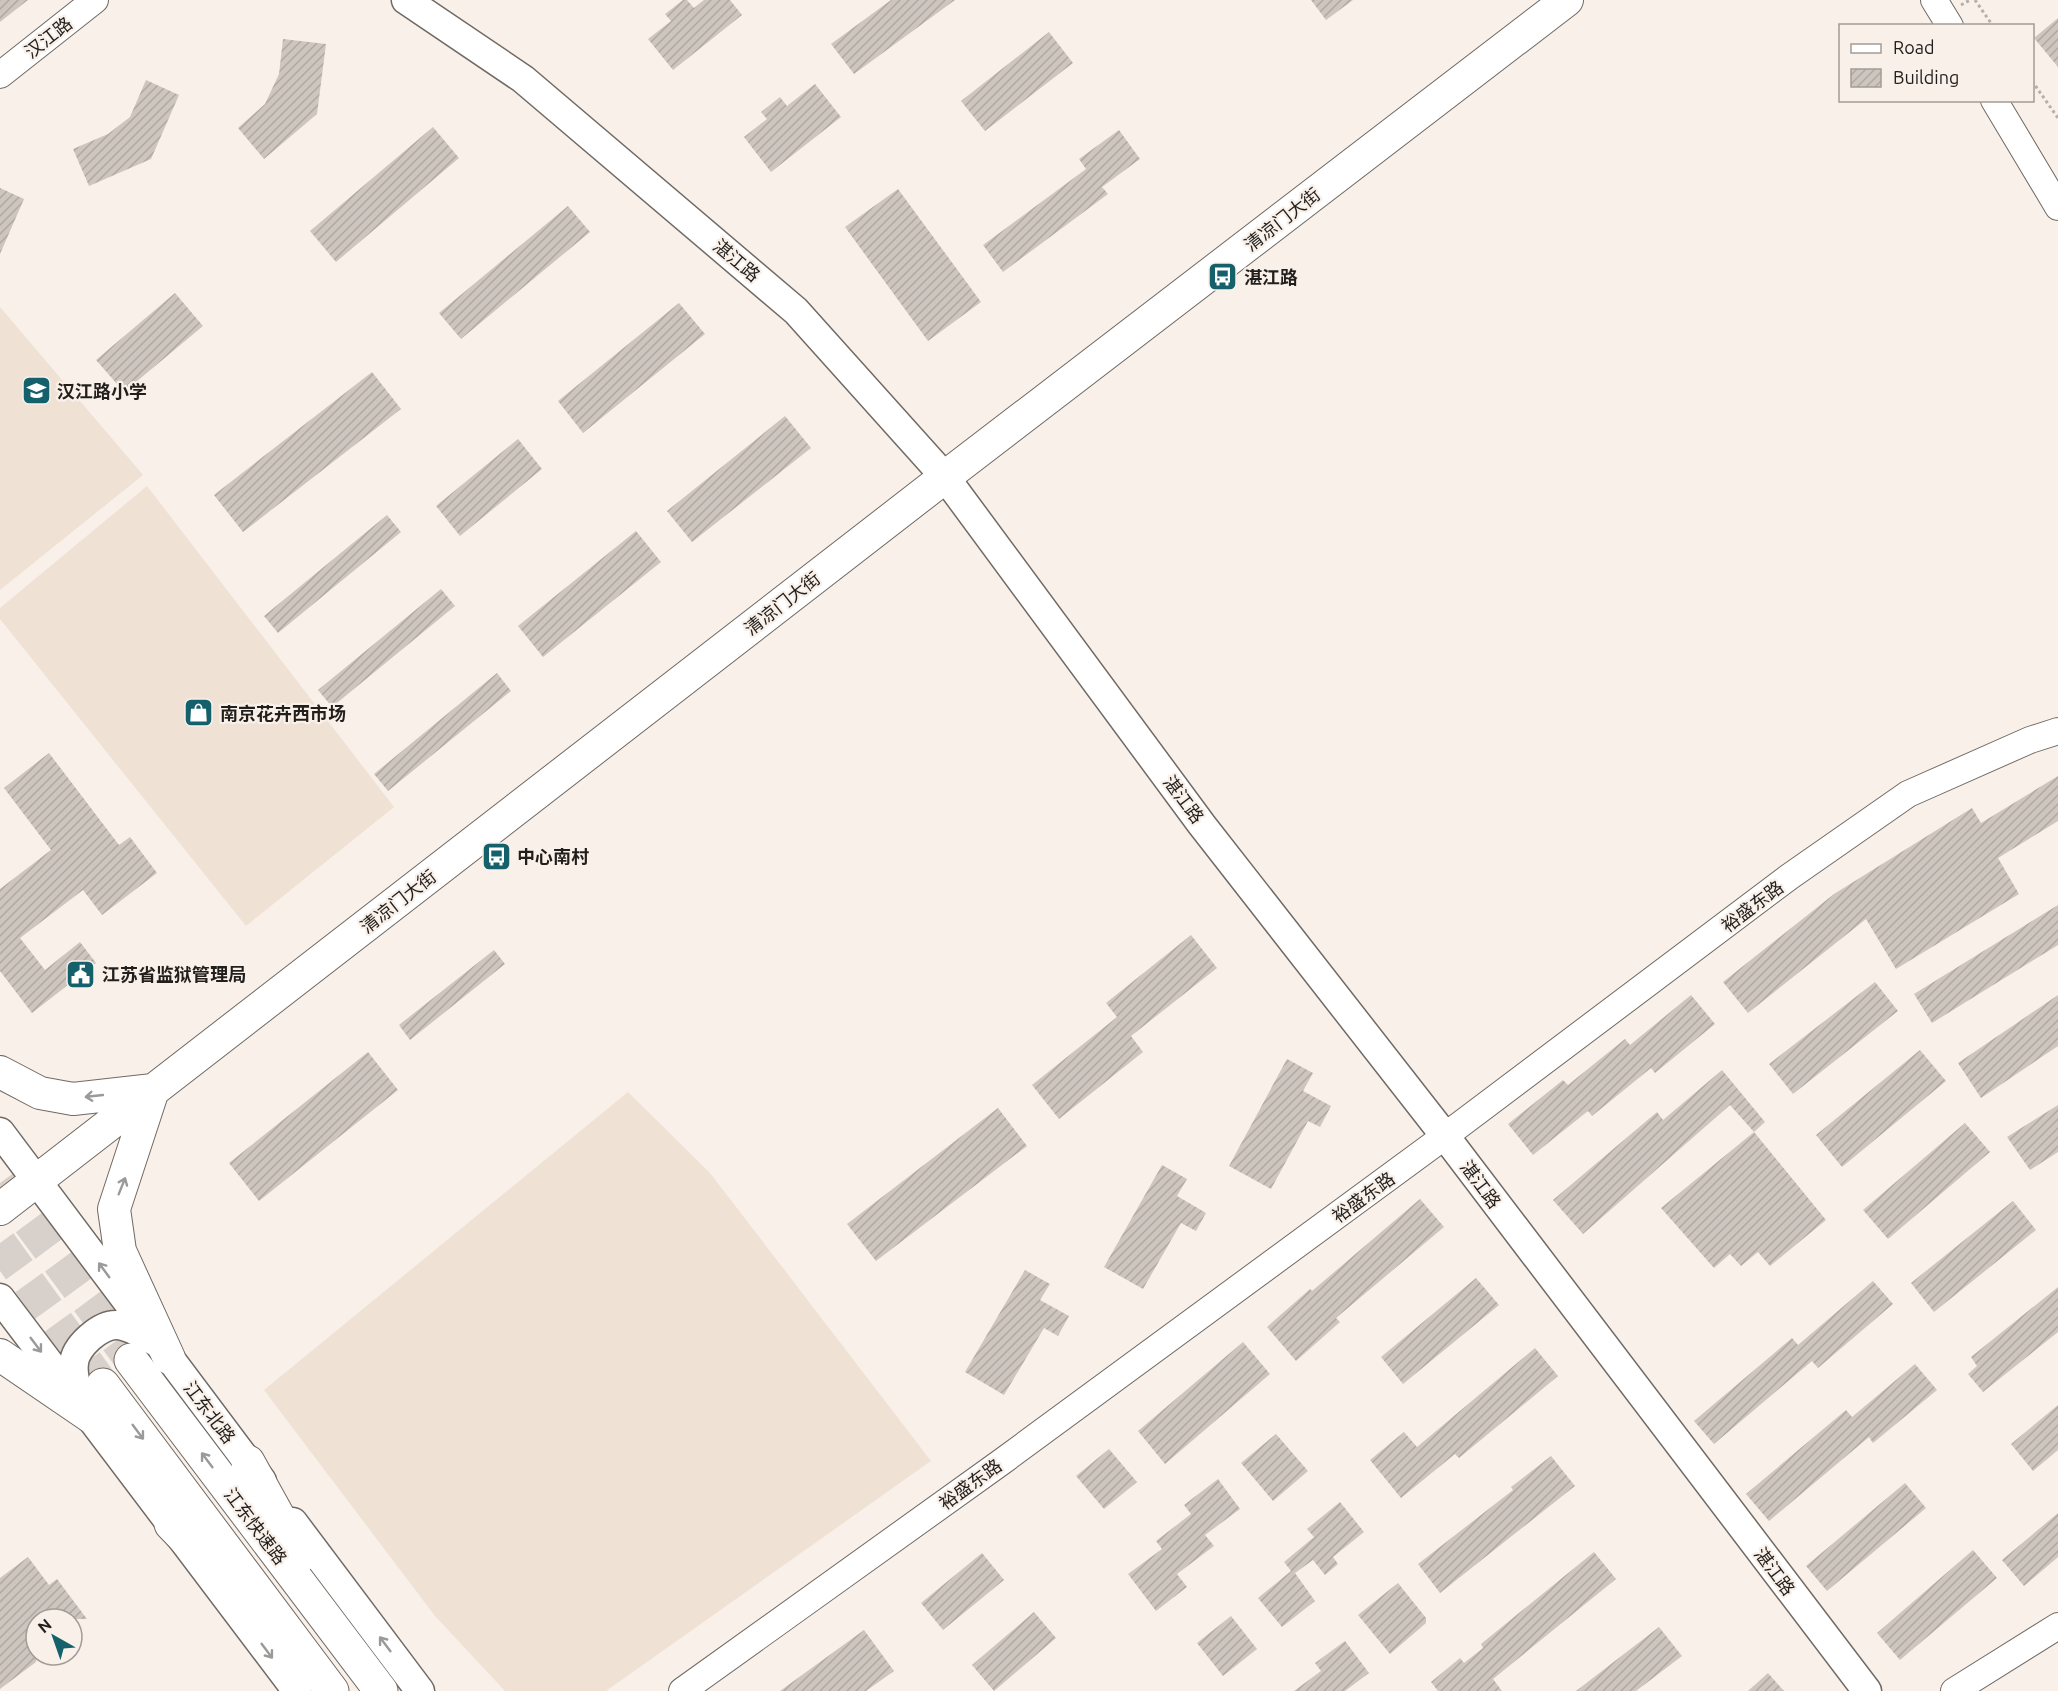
<svg xmlns="http://www.w3.org/2000/svg" width="2058" height="1691" font-family="Ubuntu,'Noto Sans SC',sans-serif">
  <style>
    .built { fill: #f0e1d5 }
    .building { fill: url(#building-hatch) }
    .lines { fill: none; stroke-linecap: round; stroke-linejoin: round }
    .trunk-tunnel { stroke: #d8d0ca; stroke-width: 33; stroke-dasharray: 33 16; stroke-linecap: butt }
    .tertiary-casing { stroke: #716a64; stroke-width: 28 }
    .secondary-casing { stroke: #716a64; stroke-width: 31 }
    .primary-casing { stroke: #716a64; stroke-width: 34 }
    .trunk-casing { stroke: #716a64; stroke-width: 35 }
    .path { stroke: #b6b0aa; stroke-width: 3; stroke-dasharray: 3 3; stroke-linecap: butt }
    .tertiary { stroke: #fff; stroke-width: 26 }
    .secondary { stroke: #fff; stroke-width: 28 }
    .primary { stroke: #fff; stroke-width: 32 }
    .trunk { stroke: #fff; stroke-width: 33 }
    .oneway { stroke: #9b9a99 }
    .labels { text-anchor: middle; dominant-baseline: central; stroke-width: 4.5; stroke-linejoin: round; paint-order: stroke }
    .street-label { font-size: 18px; fill: #211e1c; stroke: #f8f0e9 }
    .poi-label { font-size: 18px; font-weight: bold; fill: #211e1c; stroke: #f8f0e9; text-anchor: start }
  </style>
  <defs>
    <pattern id="building-hatch" width="6" height="6" patternUnits="userSpaceOnUse" patternTransform="scale(1.5)"><rect width="6" height="6" fill="#cdc5be"/><path d="M-1 1l2-2M0 6l6-6M5 7l2-2" fill="none" stroke="#b0a9a3"/></pattern>
  </defs>
  <rect width="100%" height="100%" fill="#f8f0e9"/>
  <path class="built" d="M 0,307 L 143,475 L 0,590 Z
    M 147,486 L 394,807 L 246,926 L 0,619 L 0,608 Z
    M 628,1092 L 710,1173 L 931,1461 L 606,1691 L 505,1691 L 435,1616 L 264,1390 Z"/>
  <path class="building" d="M 0,0 L 28,0 L 0,22 Z
    M 683,0 L 687,0 L 694,8 L 704,0 L 730,0 L 742,15 L 673,70 L 648,39 L 671,21 L 665,14 Z
    M 891,0 L 955,0 L 854,74 L 831,44 Z
    M 1311,0 L 1353,0 L 1326,20 Z
    M 2058,18 L 2058,67 L 2034,38 Z
    M 1049,32 L 1073,63 L 985,131 L 961,101 Z
    M 283,39 L 326,44 L 317,114 L 264,159 L 238,128 L 265,104 L 279,74 Z
    M 146,80 L 179,95 L 151,159 L 89,186 L 73,149 L 108,134 L 130,117 Z
    M 815,84 L 841,117 L 771,172 L 744,137 L 767,119 L 761,112 L 780,97 L 787,106 Z
    M 433,127 L 459,158 L 336,262 L 310,231 Z
    M 1119,130 L 1140,159 L 1102,187 L 1108,194 L 1003,272 L 983,245 L 1086,169 L 1079,159 Z
    M 0,188 L 24,199 L 0,254 Z
    M 898,189 L 981,302 L 928,341 L 845,227 Z
    M 568,206 L 590,232 L 461,339 L 439,313 Z
    M 175,293 L 203,326 L 124,392 L 96,360 Z
    M 679,303 L 705,334 L 583,433 L 558,401 Z
    M 372,372 L 401,409 L 243,532 L 214,495 Z
    M 785,416 L 811,448 L 692,542 L 667,511 Z
    M 518,439 L 542,469 L 460,536 L 436,506 Z
    M 387,515 L 401,532 L 278,633 L 264,616 Z
    M 636,531 L 661,562 L 543,657 L 518,626 Z
    M 441,589 L 455,606 L 332,707 L 318,690 Z
    M 497,673 L 511,691 L 388,791 L 374,774 Z
    M 49,753 L 119,845 L 130,837 L 157,873 L 102,915 L 83,890 L 20,938 L 45,970 L 80,942 L 96,963 L 32,1013 L 0,971 L 0,889 L 51,850 L 4,788 Z
    M 2058,776 L 2058,821 L 1998,858 L 2019,894 L 1896,969 L 1866,919 L 1748,1013 L 1723,982 L 1834,894 L 1972,808 L 1981,823 Z
    M 2058,905 L 2058,945 L 1932,1023 L 1914,994 Z
    M 1191,935 L 1217,968 L 1131,1036 L 1143,1052 L 1059,1119 L 1032,1085 L 1117,1017 L 1106,1003 Z
    M 494,950 L 505,964 L 410,1040 L 399,1025 Z
    M 1875,982 L 1898,1011 L 1793,1094 L 1769,1064 Z
    M 1691,995 L 1715,1024 L 1655,1073 L 1651,1068 L 1592,1116 L 1588,1111 L 1533,1155 L 1508,1124 L 1563,1080 L 1568,1085 L 1625,1039 L 1630,1045 Z
    M 2058,995 L 2058,1046 L 1981,1098 L 1958,1063 Z
    M 1920,1050 L 1946,1081 L 1842,1167 L 1816,1135 Z
    M 368,1052 L 398,1090 L 259,1201 L 229,1163 Z
    M 1287,1059 L 1313,1073 L 1303,1091 L 1331,1106 L 1320,1127 L 1308,1121 L 1271,1189 L 1229,1166 Z
    M 1722,1070 L 1765,1122 L 1754,1132 L 1730,1105 L 1583,1234 L 1553,1200 L 1657,1112 L 1663,1120 Z
    M 2058,1105 L 2058,1152 L 2030,1170 L 2007,1137 Z
    M 998,1108 L 1027,1146 L 876,1261 L 847,1224 Z
    M 1965,1123 L 1990,1152 L 1888,1239 L 1863,1210 Z
    M 1754,1132 L 1826,1220 L 1770,1266 L 1758,1252 L 1741,1266 L 1730,1254 L 1714,1268 L 1661,1208 Z
    M 1162,1165 L 1187,1179 L 1177,1196 L 1206,1213 L 1196,1231 L 1181,1223 L 1143,1289 L 1104,1267 Z
    M 1420,1199 L 1444,1227 L 1336,1318 L 1340,1322 L 1296,1361 L 1267,1327 L 1310,1289 L 1312,1291 Z
    M 2013,1201 L 2036,1230 L 1934,1312 L 1911,1283 Z
    M 1025,1270 L 1050,1284 L 1040,1300 L 1069,1316 L 1058,1336 L 1044,1328 L 1004,1395 L 965,1372 Z
    M 1476,1278 L 1499,1305 L 1403,1384 L 1381,1357 Z
    M 1873,1281 L 1893,1304 L 1818,1368 L 1812,1361 L 1714,1444 L 1694,1421 L 1792,1338 L 1798,1345 Z
    M 2058,1287 L 2058,1332 L 1983,1392 L 1968,1374 L 1977,1366 L 1971,1357 Z
    M 1243,1342 L 1270,1374 L 1165,1464 L 1138,1431 Z
    M 1535,1348 L 1558,1376 L 1459,1458 L 1455,1454 L 1401,1498 L 1370,1460 L 1404,1432 L 1417,1447 Z
    M 1915,1364 L 1937,1390 L 1873,1443 L 1869,1437 L 1769,1521 L 1746,1494 L 1846,1410 L 1852,1417 Z
    M 2058,1405 L 2058,1450 L 2033,1471 L 2011,1444 Z
    M 1276,1434 L 1308,1471 L 1273,1501 L 1241,1463 Z
    M 1109,1449 L 1137,1482 L 1104,1509 L 1076,1476 Z
    M 1551,1456 L 1575,1486 L 1440,1593 L 1418,1564 L 1513,1490 L 1511,1487 Z
    M 1218,1479 L 1240,1509 L 1205,1535 L 1214,1546 L 1177,1574 L 1187,1587 L 1156,1611 L 1128,1574 L 1162,1549 L 1156,1541 L 1191,1514 L 1184,1505 Z
    M 1905,1483 L 1926,1508 L 1827,1591 L 1806,1566 Z
    M 1340,1502 L 1364,1532 L 1333,1557 L 1338,1564 L 1325,1575 L 1313,1560 L 1295,1573 L 1315,1601 L 1282,1627 L 1258,1598 L 1291,1571 L 1284,1562 L 1314,1537 L 1307,1529 Z
    M 2058,1513 L 2058,1557 L 2024,1586 L 2002,1560 Z
    M 1973,1550 L 1997,1578 L 1900,1660 L 1877,1633 Z
    M 1594,1552 L 1616,1579 L 1493,1679 L 1502,1691 L 1438,1691 L 1431,1682 L 1460,1658 L 1464,1663 L 1483,1648 L 1481,1644 Z
    M 982,1553 L 1004,1580 L 943,1630 L 921,1603 Z
    M 28,1557 L 49,1585 L 57,1579 L 87,1619 L 36,1619 L 36,1662 L 0,1689 L 0,1578 Z
    M 1398,1583 L 1426,1618 L 1426,1623 L 1390,1654 L 1358,1615 Z
    M 1034,1612 L 1056,1638 L 994,1691 L 972,1665 Z
    M 1231,1616 L 1257,1649 L 1223,1676 L 1197,1643 Z
    M 1659,1627 L 1682,1656 L 1636,1691 L 1576,1691 Z
    M 864,1630 L 894,1671 L 866,1691 L 780,1691 Z
    M 1345,1641 L 1369,1673 L 1345,1691 L 1294,1691 L 1321,1671 L 1315,1663 Z
    M 1768,1673 L 1784,1691 L 1748,1691 Z"/>
  <g class="lines">
    <path class="trunk-tunnel" d="M 0,1183 L 131,1360
      M 0,1243 L 103,1385"/>
    <defs>
      <path id="tertiary" d="M 1934,0 L 1950,26
        M 0,75 L 95,0
        M 1994,100 L 2058,207
        M 682,1691 L 1000,1463 L 1445,1136 L 1789,877 L 1908,794 L 2030,740 L 2058,731
        M 1954,1691 L 2058,1626"/>
      <path id="secondary" d="M 406,0 L 523,79 L 796,311 L 945,477 L 1202,825 L 1445,1136 L 1867,1691
        M 0,1132 L 262,1481
        M 0,1298 L 297,1691
        M 80,1400 C 77,1388 72,1376 74,1363 C 75,1347 100,1324 117,1325 C 131,1326 144,1335 156,1342
        M 293,1522 L 420,1691"/>
      <path id="primary" d="M 0,1072 L 40,1093 L 73,1099 L 153,1090 L 114,1209 L 120,1251 L 169,1358
        M 0,1209 L 945,477 L 1567,0
        M 0,1355 L 91,1417"/>
      <path id="trunk" d="M 131,1360 L 381,1691
        M 103,1385 L 332,1691
        M 248,1462 L 300,1556
        M 171,1524 L 232,1587"/>
    </defs>
    <use href="#tertiary" class="tertiary-casing"/>
    <use href="#secondary" class="secondary-casing"/>
    <use href="#primary" class="primary-casing"/>
    <use href="#trunk" class="trunk-casing"/>
    <path class="path" d="M 1975,0 L 1993,26
      M 1961,5 L 1970,0
      M 2032,81 L 2058,118"/>
    <use href="#tertiary" class="tertiary"/>
    <use href="#secondary" class="secondary"/>
    <use href="#primary" class="primary"/>
    <use href="#trunk" class="trunk"/>
  </g>
  <defs><path id="oneway-shaft" d="M-6 0H5M1.5-3L5.5 0L1.5 3" fill="none" stroke-width="1.6" stroke-linecap="round" stroke-linejoin="round" transform="scale(1.5)"/></defs>
  <g class="oneway">
    <use href="#oneway-shaft" transform="translate(94 1096) rotate(174)"/>
    <use href="#oneway-shaft" transform="translate(122 1186) rotate(-68)"/>
    <use href="#oneway-shaft" transform="translate(104 1270) rotate(-126)"/>
    <use href="#oneway-shaft" transform="translate(36 1345) rotate(53)"/>
    <use href="#oneway-shaft" transform="translate(138 1432) rotate(53)"/>
    <use href="#oneway-shaft" transform="translate(207 1460) rotate(-127)"/>
    <use href="#oneway-shaft" transform="translate(385 1644) rotate(-127)"/>
    <use href="#oneway-shaft" transform="translate(267 1651) rotate(53)"/>
  </g>
  <defs>
    <symbol id="bus-square" viewBox="-11 -11 22 22"><rect x="-9" y="-9" width="18" height="18" rx="4" fill="#14616c" stroke="#f8f0e9"/><path d="M-5-6H5V4H4V6H2V4H-2V6H-4V4H-5ZM-3.5-4V0h7V-4ZM-3.5 1.2v1.5H-2V1.2ZM2 1.2v1.5H3.5V1.2Z" fill="#fff"/></symbol>
    <symbol id="school-square" viewBox="-11 -11 22 22"><rect x="-9" y="-9" width="18" height="18" rx="4" fill="#14616c" stroke="#f8f0e9"/><path d="M0-5L7-2L0 1L-7-2ZM-4 1L0 2.5L4 1V4Q0 6-4 4Z" fill="#fff"/></symbol>
    <symbol id="shop-square" viewBox="-11 -11 22 22"><rect x="-9" y="-9" width="18" height="18" rx="4" fill="#14616c" stroke="#f8f0e9"/><path d="M-5-2.5h2.3a2.7 3.5 0 0 1 5.4 0H5L5.5 6h-11ZM-1.5-2.5h3a1.5 2.3 0 0 0-3 0Z" fill="#fff"/></symbol>
    <symbol id="civic-square" viewBox="-11 -11 22 22"><rect x="-9" y="-9" width="18" height="18" rx="4" fill="#14616c" stroke="#f8f0e9"/><path d="M-.6-6.5H3V-4.5H.6V-3L4-1V1h2V6H-6V1h2V-1L-.6-3ZM-1.2 2.5V6h2.4V2.5Z" fill="#fff"/></symbol>
  </defs>
  <g fill-rule="evenodd">
    <use href="#bus-square" x="1206" y="260" width="33" height="33"/>
    <use href="#school-square" x="20" y="374" width="33" height="33"/>
    <use href="#shop-square" x="182" y="696" width="33" height="33"/>
    <use href="#bus-square" x="480" y="840" width="33" height="33"/>
    <use href="#civic-square" x="64" y="958" width="33" height="33"/>
  </g>
  <g class="labels">
    <g class="street-label">
      <text transform="translate(48 37) rotate(-38)">汉江路</text>
      <text transform="translate(1282 219) rotate(-38)">清凉门大街</text>
      <text transform="translate(737 260) rotate(40)">湛江路</text>
      <text transform="translate(782 603) rotate(-38)">清凉门大街</text>
      <text transform="translate(1184 799) rotate(53)">湛江路</text>
      <text transform="translate(398 901) rotate(-38)">清凉门大街</text>
      <text transform="translate(1752 906) rotate(-37)">裕盛东路</text>
      <text transform="translate(1481 1184) rotate(53)">湛江路</text>
      <text transform="translate(1363 1197) rotate(-36)">裕盛东路</text>
      <text transform="translate(210 1412) rotate(53)">江东北路</text>
      <text transform="translate(970 1484) rotate(-36)">裕盛东路</text>
      <text transform="translate(256 1526) rotate(53)">江东快速路</text>
      <text transform="translate(1775 1571) rotate(53)">湛江路</text>
    </g>
    <g class="poi-label">
      <text x="1244" y="277">湛江路</text>
      <text x="57" y="391">汉江路小学</text>
      <text x="220" y="713">南京花卉西市场</text>
      <text x="517" y="856">中心南村</text>
      <text x="102" y="974">江苏省监狱管理局</text>
    </g>
  </g>
  <rect x="1839" y="24" width="195" height="78" fill="#f8f0e9" stroke="#a29c97" stroke-width="1.5"/>
  <rect x="1851" y="44" width="30" height="9" fill="#ffffff" stroke="#a29c97" stroke-width="1.5"/>
  <text x="1893" y="54" font-size="18" fill="#211e1c">Road</text>
  <rect x="1851" y="69" width="30" height="18" fill="url(#building-hatch)" stroke="#a29c97" stroke-width="1.5"/>
  <text x="1893" y="84" font-size="18" fill="#211e1c">Building</text>
  <g transform="translate(54 1637) rotate(320)"><circle r="28" fill="#f8f0e9" stroke="#a29c97" stroke-width="1.5"/>
  <path d="M0-4.5L10 22L0 15L-10 22Z" fill="#14616c"/>
  <text y="-9" font-size="16" font-weight="bold" text-anchor="middle" fill="#211e1c">N</text>
  </g>
</svg>
